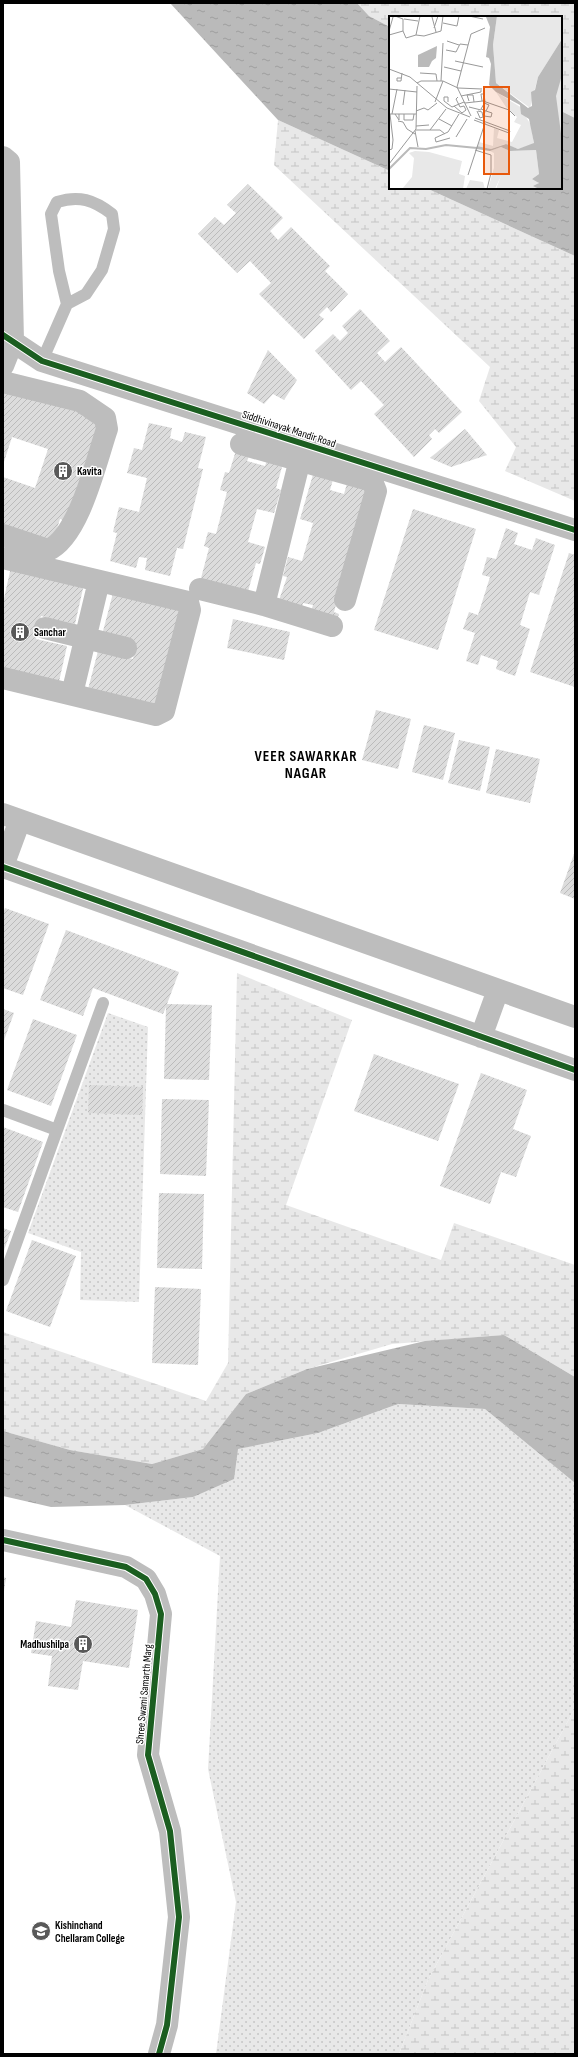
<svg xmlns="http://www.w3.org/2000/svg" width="578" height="2057" font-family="'Sofia Sans Condensed',sans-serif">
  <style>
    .grass { fill: url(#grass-dots) }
    .wetland { fill: url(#wetland-marsh) }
    .water { fill: url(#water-ripples) }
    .building { fill: url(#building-hatch) }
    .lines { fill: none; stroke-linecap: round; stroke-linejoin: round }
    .lane { stroke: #bdbdbd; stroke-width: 12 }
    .street { stroke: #bdbdbd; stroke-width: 22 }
    .cycleway-casing { stroke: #fff; stroke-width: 8 }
    .cycleway { stroke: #1b5e20; stroke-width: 6 }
    .labels { text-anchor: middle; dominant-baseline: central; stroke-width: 3; stroke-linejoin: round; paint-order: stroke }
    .street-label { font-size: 11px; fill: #000; stroke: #fff }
    .poi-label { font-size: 11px; font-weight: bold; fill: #000; stroke: #fff; text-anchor: start }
    .district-label { font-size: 15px; font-weight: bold; letter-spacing: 1px; fill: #000; stroke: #fff }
    .inset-river { fill: none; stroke: #bababa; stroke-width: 2 }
    .inset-road { fill: none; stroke: #999; stroke-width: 1 }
    .view { fill: #e8590c; fill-opacity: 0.15; stroke: #e8590c; stroke-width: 2 }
    .inset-edge { fill: none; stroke: #000; stroke-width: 2 }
  </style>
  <defs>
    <pattern id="grass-dots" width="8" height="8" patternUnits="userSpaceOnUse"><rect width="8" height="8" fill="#e8e8e8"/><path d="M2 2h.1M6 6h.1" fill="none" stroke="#c5c5c5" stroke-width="1.8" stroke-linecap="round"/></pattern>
    <pattern id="wetland-marsh" width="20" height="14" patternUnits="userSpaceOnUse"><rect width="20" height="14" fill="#e8e8e8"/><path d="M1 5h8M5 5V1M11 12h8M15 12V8" fill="none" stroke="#c5c5c5"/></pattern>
    <pattern id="water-ripples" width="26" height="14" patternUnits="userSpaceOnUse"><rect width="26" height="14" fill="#bababa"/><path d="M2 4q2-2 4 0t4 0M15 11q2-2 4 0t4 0" fill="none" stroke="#9e9e9e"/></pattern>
    <pattern id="building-hatch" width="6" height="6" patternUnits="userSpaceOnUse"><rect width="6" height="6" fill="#dcdcdc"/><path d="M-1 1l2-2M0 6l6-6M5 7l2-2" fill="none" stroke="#bbb"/></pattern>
  </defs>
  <rect width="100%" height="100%" fill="#fff"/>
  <path class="grass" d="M 108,1013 L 148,1027 L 139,1302 L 80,1300 L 81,1252 L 28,1233 Z
    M 398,1404 L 485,1409 L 575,1483 L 575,1708 L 428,1980 L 399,2054 L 216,2054 L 236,1902 L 208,1769 L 220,1556 L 125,1505 L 193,1497 L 237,1449 L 318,1433 Z"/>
  <path class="wetland" d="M 357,3 L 575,3 L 575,118 L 561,111 L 561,17 L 390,17 L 390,27 L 369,16 Z
    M 278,120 L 390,171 L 390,188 L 426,188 L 575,256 L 575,501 L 505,471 L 516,447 L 479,401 L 490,367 L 274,165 Z
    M 237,973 L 352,1020 L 286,1205 L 441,1260 L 454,1223 L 575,1265 L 575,1377 L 504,1335 L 392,1344 L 307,1369 L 246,1394 L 203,1449 L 152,1464 L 70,1450 L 3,1431 L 3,1332 L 206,1401 L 228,1363 Z
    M 575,1708 L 575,2054 L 399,2054 L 428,1980 Z"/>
  <path class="water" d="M 170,3 L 357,3 L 369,16 L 390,27 L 390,171 L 278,120 Z
    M 561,111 L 575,118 L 575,256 L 426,188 L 561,188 Z
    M 504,1335 L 575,1377 L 575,1483 L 485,1409 L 398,1404 L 318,1433 L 238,1449 L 234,1479 L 193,1497 L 125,1505 L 51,1507 L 3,1496 L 3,1431 L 70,1450 L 152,1464 L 203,1449 L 246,1394 L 307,1369 L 425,1341 Z"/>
  <path class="building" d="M 248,184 L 283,218 L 270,231 L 278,240 L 291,227 L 330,266 L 325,271 L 348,294 L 331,312 L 327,307 L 319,315 L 324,319 L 304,339 L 259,294 L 271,283 L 250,261 L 237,273 L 198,234 L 215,217 L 224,225 L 236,213 L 227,205 Z
    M 360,309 L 390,341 L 377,353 L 385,362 L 401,347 L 462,412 L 439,433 L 435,429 L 429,435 L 432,439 L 414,457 L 374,414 L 384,405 L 361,381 L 351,390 L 315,351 L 333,334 L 340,341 L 348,333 L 342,326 Z
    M 268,350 L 297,380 L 284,400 L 273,394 L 264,404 L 247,393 Z
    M 3,391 L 83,411 L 82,416 L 101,423 L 69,522 L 60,519 L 52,545 L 3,529 L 3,477 L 35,488 L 48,449 L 12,437 L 3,465 Z
    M 149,423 L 172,428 L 170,438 L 182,442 L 185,432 L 206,437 L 198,468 L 203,469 L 183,549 L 177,548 L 170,576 L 145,570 L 147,558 L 139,557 L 136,568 L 110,561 L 117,533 L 113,532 L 119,507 L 139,512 L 147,478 L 127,473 L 134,448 L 142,450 Z
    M 465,429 L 487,455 L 451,467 L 430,458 Z
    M 237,447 L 251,452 L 247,461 L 265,466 L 269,455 L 284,460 L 276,488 L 281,490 L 274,513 L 257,509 L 248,542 L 265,547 L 260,564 L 256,563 L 247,595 L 200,582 L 209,548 L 204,546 L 208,532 L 216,534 L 227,492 L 220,490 L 225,472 L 229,473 Z
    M 314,471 L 334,476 L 330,490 L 344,494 L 348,480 L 368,486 L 334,612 L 339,614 L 336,623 L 310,615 L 313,605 L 303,603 L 301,613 L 277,606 L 287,577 L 283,576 L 288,557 L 302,561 L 313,523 L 300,519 Z
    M 413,509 L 476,529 L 438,650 L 374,630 Z
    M 506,528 L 518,533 L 514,544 L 532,550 L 536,538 L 555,545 L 539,595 L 530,592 L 520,625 L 530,629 L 515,676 L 496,669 L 498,661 L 481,655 L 478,665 L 466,661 L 475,633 L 463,629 L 469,612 L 478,615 L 490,577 L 482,575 L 487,557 L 496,559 Z
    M 569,553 L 575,555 L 575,687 L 530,672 Z
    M 11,567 L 84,584 L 75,624 L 41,616 L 36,639 L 67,646 L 58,686 L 3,673 L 3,603 Z
    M 113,593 L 183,611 L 158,711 L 87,693 L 98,651 L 133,659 L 136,644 L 102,635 Z
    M 233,619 L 290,632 L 284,660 L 227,648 Z
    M 376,710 L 411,719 L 398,769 L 362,760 Z
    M 424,725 L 455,733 L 443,780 L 412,772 Z
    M 459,740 L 490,747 L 480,791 L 448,783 Z
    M 496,749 L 540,759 L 530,803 L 486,793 Z
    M 575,851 L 575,899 L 560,893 Z
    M 5,908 L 49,924 L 23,995 L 3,988 L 3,913 Z
    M 66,930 L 179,972 L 167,1004 L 212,1005 L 209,1080 L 164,1079 L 166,1007 L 163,1014 L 93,988 L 83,1016 L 40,1000 Z
    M 3,1009 L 14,1013 L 3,1043 Z
    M 33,1019 L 77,1035 L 51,1106 L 7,1090 Z
    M 374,1054 L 459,1084 L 438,1141 L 354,1111 Z
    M 481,1073 L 527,1090 L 513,1129 L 531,1136 L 516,1177 L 501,1172 L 490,1204 L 440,1186 Z
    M 89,1085 L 143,1087 L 142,1115 L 88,1113 Z
    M 162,1099 L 209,1100 L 206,1176 L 160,1174 Z
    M 3,1127 L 43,1142 L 18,1212 L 3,1207 Z
    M 159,1193 L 204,1194 L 202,1269 L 157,1268 Z
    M 3,1228 L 11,1231 L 3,1253 Z
    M 32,1240 L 76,1256 L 50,1327 L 6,1311 Z
    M 155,1287 L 201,1289 L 198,1365 L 152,1363 Z
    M 3,1577 L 6,1578 L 4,1591 L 3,1591 Z
    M 76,1600 L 138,1610 L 129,1668 L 83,1661 L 78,1690 L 48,1686 L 52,1656 L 31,1653 L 36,1621 L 71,1627 Z"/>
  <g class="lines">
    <path class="lane" d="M 42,361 L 67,304 L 59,271 L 51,214 L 57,202 C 79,195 94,200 112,214 L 114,229 L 102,270 L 86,294 L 67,304
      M 3,1110 L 57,1130 L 3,1280
      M 57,1130 L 103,1003"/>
    <path class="street" d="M 3,157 L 9,162 L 13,341 L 3,366
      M 3,335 L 42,361 L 575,530
      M 3,382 L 80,401 L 105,418 L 107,429 C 96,461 79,537 48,550 L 3,535
      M 241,444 L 372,481 L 376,491 L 345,600
      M 3,558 L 188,602 L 190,610 L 164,711 L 156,715 L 3,678
      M 200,589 L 264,605 L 303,447
      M 264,605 L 332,626
      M 45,628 L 126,648
      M 72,694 L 99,581
      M 3,814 L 575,1017
      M 3,866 L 20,820
      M 3,867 L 575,1070
      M 481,1037 L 498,990
      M 3,1540 L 126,1567 L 146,1579 L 155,1594 L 161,1614 L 148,1755 L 170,1831 L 179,1917 L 167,2025 L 159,2054"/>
    <defs>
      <path id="cycleway" d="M 3,335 L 42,361 L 575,530
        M 3,867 L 575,1070
        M 3,1540 L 126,1567 L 146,1579 L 155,1594 L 161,1614 L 148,1755 L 170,1831 L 179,1917 L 167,2025 L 159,2054"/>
    </defs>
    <use href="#cycleway" class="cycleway-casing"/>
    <use href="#cycleway" class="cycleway"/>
  </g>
  <defs>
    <symbol id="building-disc" viewBox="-11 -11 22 22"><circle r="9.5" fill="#595959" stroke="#fff"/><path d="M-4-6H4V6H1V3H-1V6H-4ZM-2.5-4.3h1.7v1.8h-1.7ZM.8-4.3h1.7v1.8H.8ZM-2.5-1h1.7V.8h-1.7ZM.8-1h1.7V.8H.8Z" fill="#fff"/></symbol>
    <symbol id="university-disc" viewBox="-11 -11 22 22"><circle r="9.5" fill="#595959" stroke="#fff"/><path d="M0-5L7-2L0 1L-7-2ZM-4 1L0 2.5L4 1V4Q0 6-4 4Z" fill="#fff"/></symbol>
  </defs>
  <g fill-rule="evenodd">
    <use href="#building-disc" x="52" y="460" width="22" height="22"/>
    <use href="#building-disc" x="9" y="621" width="22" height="22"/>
    <use href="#building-disc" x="72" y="1633" width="22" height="22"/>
    <use href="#university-disc" x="30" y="1920" width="22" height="22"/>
  </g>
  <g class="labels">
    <g class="street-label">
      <text transform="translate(289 429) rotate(18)">Siddhivinayak Mandir Road</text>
      <text transform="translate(144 1694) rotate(-85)">Shree Swami Samarth Marg</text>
    </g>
    <g class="poi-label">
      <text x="77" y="471">Kavita</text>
      <text x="34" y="632">Sanchar</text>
      <text x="69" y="1644" text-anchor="end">Madhushilpa</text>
      <text x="55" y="1925">Kishinchand<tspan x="55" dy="13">Chellaram College</tspan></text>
    </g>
    <g class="district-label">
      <text x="306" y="756">VEER SAWARKAR<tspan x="306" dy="17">NAGAR</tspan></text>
    </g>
  </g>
  <g transform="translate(389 16)">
    <rect width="173" height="173" fill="#fff"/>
    <path d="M 112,131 L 121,135 L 120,143 L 106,173 L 99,173 L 105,152 L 105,137 L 101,135 Z" fill="#e8e8e8"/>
    <path d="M 108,0 L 173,0 L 173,23 L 149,61 L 141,92 L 107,67 L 104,29 ZM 173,55 L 173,128 L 163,84 ZM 107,76 L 133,92 L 133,95 L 142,109 L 145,128 L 129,133 L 116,128 L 102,133 L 88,130 L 90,126 L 104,130 L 105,112 L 110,114 L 108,122 L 123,126 L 132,109 L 125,106 L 128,101 L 117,91 ZM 147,134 L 150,158 L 143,163 L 149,164 L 149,169 L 145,170 L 150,173 L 107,173 L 121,135 ZM 26,135 L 40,136 L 73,145 L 70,158 L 76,160 L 74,173 L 13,173 L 23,161 L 25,142 L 20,137 ZM 81,164 L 94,166 L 96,173 L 77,173 Z" fill="#e8e8e8"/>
    <path d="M 95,0 L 108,0 L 104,29 L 107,67 L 139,92 L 143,90 L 142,76 L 146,74 L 149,61 L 173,23 L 173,59 L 167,80 L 173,125 L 173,173 L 150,173 L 144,170 L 150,167 L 143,163 L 150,158 L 147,134 L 121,135 L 112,131 L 101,135 L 87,133 L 88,130 L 102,133 L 117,128 L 129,133 L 145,127 L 140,103 L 132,98 L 131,89 L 107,76 L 100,69 L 102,48 L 100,42 L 97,41 L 101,11 L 97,1 ZM 48,30 L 47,42 L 43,45 L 40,51 L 29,51 L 29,39 Z" fill="#bababa"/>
    <path class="inset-river" d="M 0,153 L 21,132 L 37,133 L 57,129 L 88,132"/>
    <path class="inset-road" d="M 80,0 L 94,3M 43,1 L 47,16M 15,3 L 29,5M 54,7 L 68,10 L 70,0M 45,12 L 49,0M 0,15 L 4,1M 14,15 L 17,22 L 27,19M 0,19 L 14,15 L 14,3 L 6,0M 27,19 L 35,20 L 52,15 L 54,0M 27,19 L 31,0M 58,25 L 70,29M 57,34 L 67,36 L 71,28 L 79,29M 66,45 L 94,51M 55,51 L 72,55M 0,53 L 21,61 L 58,92 L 81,101M 31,57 L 47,58 L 48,65M 12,62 L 8,62 L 8,65 L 12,65 L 13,57M 52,65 L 54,27M 28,67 L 32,65 L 54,65 L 69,72 L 93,73M 0,73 L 28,76M 72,80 L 92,76 L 92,74M 80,85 L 78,79 L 84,79 L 85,86M 93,85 L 92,78 L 95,78 L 96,86 L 92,93 L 97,95 L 100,89 L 95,87M 46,86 L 54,65M 59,86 L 59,81 L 55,81 L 55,85 L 63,91 L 75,86M 76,87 L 94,85 L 120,94 L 126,100M 14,89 L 16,74M 65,90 L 73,97 L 77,94 L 75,90 L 71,91 L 67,83 L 69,81M 80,91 L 92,94M 27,95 L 35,92 L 39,94 L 48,87M 88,95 L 91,102 L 94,101 L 93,96 L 89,95M 96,95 L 95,100 L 102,101 L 103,97 L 97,95M 1,98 L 27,98M 3,98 L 8,73M 6,98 L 10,104 L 10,98M 15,98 L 15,104 L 24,104 L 25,98M 82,100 L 68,71 L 82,18 L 96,12M 50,103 L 63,110M 85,104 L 120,117 L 121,115 L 86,102M 9,105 L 14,106 L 18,113 L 26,118M 27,110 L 40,109M 26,114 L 51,114 L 56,118M 41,114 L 57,93M 26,115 L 29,131M 67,121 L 78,103M 61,122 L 47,126 L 46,122 L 59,116 L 70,98M 0,134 L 3,133 L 4,124 L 1,98M 86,134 L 102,139 L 102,157 L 98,173M 0,148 L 27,113 L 28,70M 79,159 L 96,107"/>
    <path class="view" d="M 95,71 L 120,71 L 120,158 L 95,158 Z"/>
    <rect width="173" height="173" class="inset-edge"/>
  </g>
  <rect width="578" height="2057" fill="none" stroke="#000000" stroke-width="8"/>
</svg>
